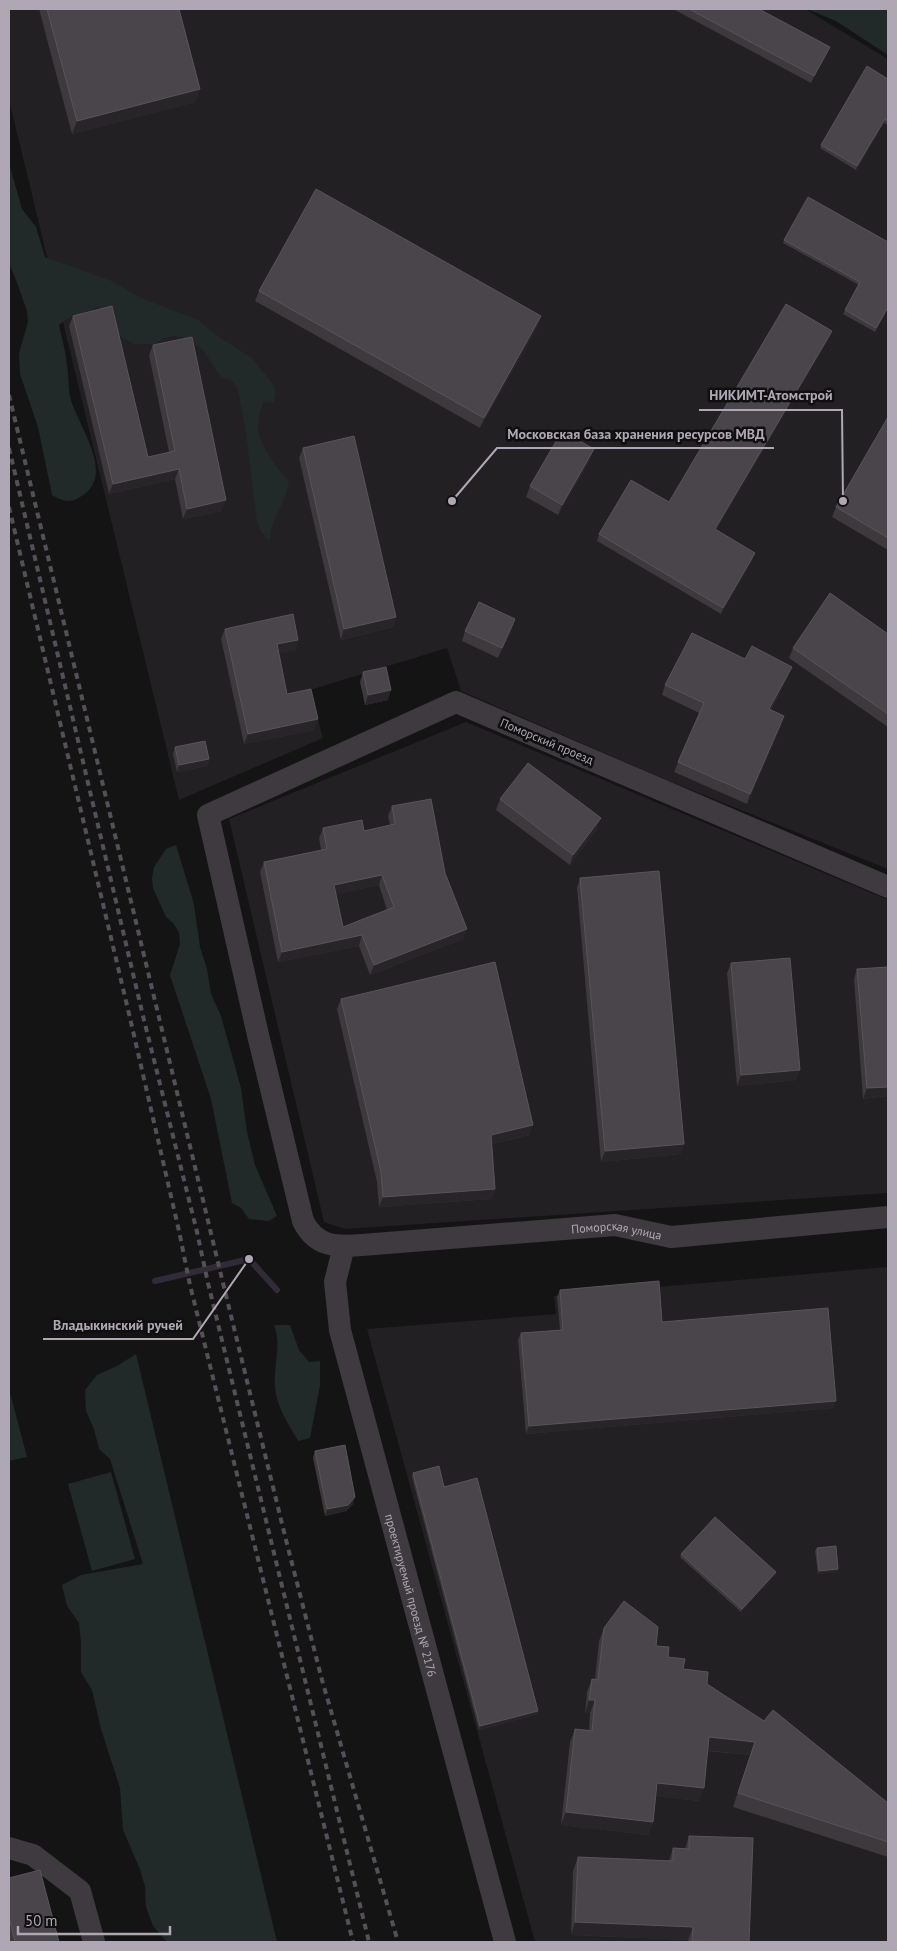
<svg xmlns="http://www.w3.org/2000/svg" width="897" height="1951" font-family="'PT Sans',sans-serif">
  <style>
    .built { fill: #222022 }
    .green { fill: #222929 }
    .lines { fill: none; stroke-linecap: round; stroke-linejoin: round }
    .stream { stroke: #312b38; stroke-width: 6 }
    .minor { stroke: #3e3a3f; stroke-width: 22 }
    .rail { stroke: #555057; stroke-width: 4; stroke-dasharray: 6 5; stroke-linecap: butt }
    .wall { fill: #3d393d; fill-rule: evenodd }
    .shaded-wall { fill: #282528 }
    .building { fill: #49454a; stroke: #59545a; fill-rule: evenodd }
    .labels { text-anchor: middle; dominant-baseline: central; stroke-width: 5; stroke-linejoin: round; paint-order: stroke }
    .street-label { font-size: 12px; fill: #b0a7b4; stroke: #100f10 }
    .leader { fill: none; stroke: #b0a7b4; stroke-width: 2 }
    .callout-dot { fill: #b0a7b4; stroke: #100f10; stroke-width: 2 }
    .callout-label { font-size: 14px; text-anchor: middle; font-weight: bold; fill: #b0a7b4; stroke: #100f10; stroke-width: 5; stroke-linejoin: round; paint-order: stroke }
  </style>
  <rect width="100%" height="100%" fill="#151415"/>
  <path class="built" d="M 9,9 L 805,9 L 888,59 L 888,869 L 664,779 L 461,691 L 447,648 L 310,690 L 323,738 L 179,800 L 9,100 Z
    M 466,722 L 888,900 L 888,1193 L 345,1229 L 324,1222 L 229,819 Z
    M 888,1267 L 888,1942 L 535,1942 L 367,1329 L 556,1314 L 554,1296 Z"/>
  <path class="green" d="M 807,9 L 888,9 L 888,55 L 836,21 Z
    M 9,149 L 10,167 L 22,209 L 36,227 L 45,257 L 112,281 L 139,297 L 200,321 L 216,335 L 252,358 L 272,383 L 276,392 L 274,403 L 263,402 C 261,411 256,424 259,434 C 263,450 278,469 289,482 C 286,503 270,520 270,541 L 261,532 L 257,522 L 246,433 L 238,390 L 232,381 L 221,377 L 203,350 L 185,338 L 175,336 L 164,338 L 155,344 L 134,344 L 123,338 L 114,331 L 107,310 L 97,307 C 83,316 71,314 59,325 C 62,339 66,352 67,366 C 69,376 68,387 70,397 C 77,425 118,476 80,497 C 70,504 62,501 52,495 L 38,427 L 20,374 L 19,353 L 28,322 L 27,311 L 16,280 L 9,263 Z
    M 176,845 L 194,904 L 200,947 L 207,969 L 211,994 L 221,1016 L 241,1088 L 247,1132 L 255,1165 L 277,1216 L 269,1221 L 249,1219 L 241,1208 L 232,1203 L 211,1099 L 170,975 L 180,944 L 179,933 L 174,924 L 166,917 L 153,888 L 152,878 L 154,867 L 166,849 Z
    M 274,1325 L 290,1325 L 299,1350 L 309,1362 L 320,1361 L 320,1385 L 310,1438 L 298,1441 C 289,1425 276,1406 275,1387 C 273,1366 282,1345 274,1325 Z
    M 136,1354 L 277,1942 L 167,1942 L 153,1926 L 146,1907 L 145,1886 L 139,1867 L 123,1830 L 120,1788 L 101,1729 L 92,1690 L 81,1672 L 81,1643 L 79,1623 L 67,1606 L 62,1585 L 81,1575 L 143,1564 L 110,1459 L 99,1449 L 94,1429 L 86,1411 L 85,1390 L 97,1375 L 117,1366 Z
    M 9,1389 L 27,1457 L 9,1461 Z
    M 111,1472 L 135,1559 L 92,1571 L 68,1484 Z"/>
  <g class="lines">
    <path class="stream" d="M 155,1281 L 249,1259 L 277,1290"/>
    <g class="minor">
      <path id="s1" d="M 888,887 L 456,702 L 208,815 L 258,1035 L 303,1221 C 316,1247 336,1247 362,1245 L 615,1225 L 671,1237 L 888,1217"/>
      <path id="s2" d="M 344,1246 L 335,1282 L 340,1330 L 505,1942"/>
      <path d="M 9,1848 L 33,1855 L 80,1891 L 94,1942"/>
    </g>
    <path class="rail" d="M 9,395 L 222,1279 L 286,1540 L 322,1680 L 398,1942
      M 9,448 L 143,1016 L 197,1232 L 208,1283 L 369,1942
      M 9,507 L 130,1018 L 179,1231 L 190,1285 L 353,1942"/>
  </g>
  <path class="wall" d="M 39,9 L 179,9 L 200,89 L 195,102 L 72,134 Z
    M 673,9 L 759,9 L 827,54 L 811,83 Z
    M 888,79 L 888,125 L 884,123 L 856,170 L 820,148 L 821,145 Z
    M 784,240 L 888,242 L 888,308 L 875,332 L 843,314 L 859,285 L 783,243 Z
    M 259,291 L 538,326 L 480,428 L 255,301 Z
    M 73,316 L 148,457 L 169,452 L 149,355 L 153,345 L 222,511 L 183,519 L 175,479 L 109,494 L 69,326 Z
    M 832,331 L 829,338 L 716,530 L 753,559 L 721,614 L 597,541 L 599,534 L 669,502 Z
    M 888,417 L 888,550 L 832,517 L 836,507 Z
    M 303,448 L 396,617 L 393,627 L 341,640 L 299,458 Z
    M 590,460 L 558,515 L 526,497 L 530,486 Z
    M 515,619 L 512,629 L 498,658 L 462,641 L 465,631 Z
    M 225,629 L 298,640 L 295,650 L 279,653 L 287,694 L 314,730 L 244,744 L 221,639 Z
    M 888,634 L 888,727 L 789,658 L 793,648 Z
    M 745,659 L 788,677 L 771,710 L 781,726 L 747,804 L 674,772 L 699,713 L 662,695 L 665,685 Z
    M 363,672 L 388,700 L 365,705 L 360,682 Z
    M 175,747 L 209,759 L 207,766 L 177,772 L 173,754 Z
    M 500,799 L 597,829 L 570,865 L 496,810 Z
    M 392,806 L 445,873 L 463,939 L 370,975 L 359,946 L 278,962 L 260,872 L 264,862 L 321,850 L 319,838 L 323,828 L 364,831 L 390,825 L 388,816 ZM 379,885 L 387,910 L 343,927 L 336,894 Z
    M 580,878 L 684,1144 L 680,1154 L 601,1162 L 577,888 Z
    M 731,963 L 796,1080 L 737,1086 L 727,973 Z
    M 888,967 L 888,1096 L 863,1099 L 854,979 L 857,969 Z
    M 341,999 L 530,1135 L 492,1144 L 495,1189 L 491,1199 L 379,1207 L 377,1182 L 337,1009 Z
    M 560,1290 L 662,1322 L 836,1401 L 833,1408 L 526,1434 L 518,1340 L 521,1333 L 560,1330 L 557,1297 Z
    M 315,1451 L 353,1504 L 346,1511 L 325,1516 L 313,1458 Z
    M 413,1473 L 444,1487 L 538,1711 L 537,1714 L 479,1730 L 412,1477 Z
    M 817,1548 L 838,1569 L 837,1572 L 818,1574 L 815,1551 Z
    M 681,1554 L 776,1572 L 775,1575 L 741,1612 L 680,1557 Z
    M 604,1628 L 656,1646 L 683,1669 L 888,1803 L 888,1857 L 733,1807 L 750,1755 L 708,1751 L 699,1801 L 656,1796 L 653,1822 L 648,1835 L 561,1825 L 570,1742 L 575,1729 L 589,1730 L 590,1713 L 585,1713 L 587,1692 L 592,1679 L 595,1679 L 599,1641 Z
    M 689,1836 L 749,1942 L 688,1942 L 688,1940 L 571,1935 L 573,1871 L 578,1857 L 669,1861 L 673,1848 L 685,1849 Z
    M 9,1878 L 59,1942 L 9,1942 Z"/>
  <path class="shaded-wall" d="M 830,47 L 827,54 L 811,83 L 814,76 Z
    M 200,89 L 195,102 L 72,134 L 77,121 Z
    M 885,119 L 884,123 L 856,170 L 857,166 Z
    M 541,316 L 538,326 L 480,428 L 484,418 Z
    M 832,331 L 829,338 L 713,535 L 715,529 Z
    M 594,449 L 590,460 L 558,515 L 562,505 Z
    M 179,469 L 175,479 L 109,494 L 113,484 Z
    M 226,500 L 222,511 L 183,519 L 187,509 Z
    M 755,553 L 753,559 L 721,614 L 723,608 Z
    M 396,617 L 393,627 L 341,640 L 344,629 Z
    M 515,619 L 512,629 L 498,658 L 502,648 Z
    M 298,640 L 295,650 L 273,655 L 277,644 Z
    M 792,667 L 788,677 L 766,719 L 769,709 Z
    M 391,690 L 388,700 L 365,705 L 368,695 Z
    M 784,716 L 781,726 L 747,804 L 750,794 Z
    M 318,719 L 314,730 L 244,744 L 248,734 Z
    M 209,759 L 207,766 L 177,772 L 179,765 Z
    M 601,818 L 597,829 L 570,865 L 573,855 Z
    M 382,875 L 379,885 L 331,895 L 334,885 Z
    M 467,929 L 463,939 L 370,975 L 374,965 Z
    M 362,935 L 359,946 L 278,962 L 282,952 Z
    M 800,1070 L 796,1080 L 737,1086 L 741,1075 Z
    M 888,1087 L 888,1096 L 863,1099 L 867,1088 Z
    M 533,1125 L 530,1135 L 487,1145 L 491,1135 Z
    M 684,1144 L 680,1154 L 601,1162 L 605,1151 Z
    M 495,1189 L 491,1199 L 379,1207 L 383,1197 Z
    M 836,1401 L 833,1408 L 526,1434 L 529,1426 Z
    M 355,1497 L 353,1504 L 346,1511 L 325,1516 L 327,1509 Z
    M 838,1569 L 837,1572 L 818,1574 L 819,1571 Z
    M 776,1572 L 775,1575 L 741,1612 L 742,1609 Z
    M 589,1700 L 595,1700 L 590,1713 L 585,1713 Z
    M 538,1711 L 537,1714 L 479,1730 L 480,1726 Z
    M 709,1737 L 755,1742 L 750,1755 L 704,1750 Z
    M 657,1783 L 704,1788 L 699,1801 L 652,1796 Z
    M 566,1812 L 653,1822 L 648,1835 L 561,1825 Z
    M 575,1922 L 693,1927 L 688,1940 L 571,1935 Z"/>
  <path class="building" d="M 47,9 L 179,9 L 200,89 L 77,121 Z
    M 689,9 L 759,9 L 830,47 L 814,76 Z
    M 867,66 L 888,79 L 888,121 L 885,119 L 857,166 L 821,145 Z
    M 316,189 L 541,316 L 484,418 L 259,291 Z
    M 808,197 L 888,242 L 888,307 L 876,328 L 845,310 L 860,282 L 784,240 Z
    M 786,304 L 832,331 L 715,529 L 755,553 L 723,608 L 599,534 L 631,480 L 669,502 Z
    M 112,306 L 148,457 L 175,451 L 153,345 L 192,337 L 226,500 L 187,509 L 179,469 L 113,484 L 73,316 Z
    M 888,417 L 888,538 L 836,507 Z
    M 562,431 L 594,449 L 562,505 L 530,486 Z
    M 354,436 L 396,617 L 344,629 L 303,448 Z
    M 830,593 L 888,634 L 888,714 L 793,648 Z
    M 479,602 L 515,619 L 502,648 L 465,631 Z
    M 293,614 L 298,640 L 277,644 L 287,694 L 311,689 L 318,719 L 248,734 L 225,629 Z
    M 692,633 L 745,659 L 752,646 L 792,667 L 769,709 L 784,716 L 750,794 L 678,762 L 704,703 L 665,685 Z
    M 386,667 L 391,690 L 368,695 L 363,672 Z
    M 205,741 L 209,759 L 179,765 L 175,747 Z
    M 528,763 L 601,818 L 573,855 L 500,799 Z
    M 431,799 L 445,873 L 467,929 L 374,965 L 362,935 L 282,952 L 264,862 L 327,849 L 323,828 L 362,820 L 364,831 L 395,824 L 392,806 ZM 382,875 L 394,907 L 343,927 L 334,885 Z
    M 659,871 L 684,1144 L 605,1151 L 580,878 Z
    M 790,958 L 800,1070 L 741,1075 L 731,963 Z
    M 495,962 L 533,1125 L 491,1135 L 495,1189 L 383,1197 L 381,1172 L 341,999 Z
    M 888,967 L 888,1087 L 867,1088 L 857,969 Z
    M 659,1281 L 662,1322 L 828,1308 L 836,1401 L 529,1426 L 521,1333 L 563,1330 L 560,1290 Z
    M 345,1445 L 355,1497 L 348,1505 L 327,1509 L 315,1451 Z
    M 439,1466 L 444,1487 L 477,1478 L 538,1711 L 480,1726 L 413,1473 Z
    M 715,1517 L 776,1572 L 742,1609 L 681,1554 Z
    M 836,1546 L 838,1569 L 819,1571 L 817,1548 Z
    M 624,1601 L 658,1627 L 656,1646 L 669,1647 L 668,1657 L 685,1659 L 683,1669 L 708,1672 L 707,1684 L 764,1721 L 773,1710 L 888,1803 L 888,1842 L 738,1793 L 755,1742 L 709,1737 L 704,1788 L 657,1783 L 653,1822 L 566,1812 L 575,1729 L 592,1731 L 595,1700 L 589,1700 L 592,1679 L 598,1680 L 604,1628 Z
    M 689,1836 L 753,1838 L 749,1942 L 692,1941 L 693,1927 L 575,1922 L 578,1857 L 673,1861 L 673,1848 L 689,1849 Z
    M 40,1870 L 59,1942 L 15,1942 L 9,1917 L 9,1878 Z"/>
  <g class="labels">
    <g class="street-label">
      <text transform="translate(547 741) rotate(23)">Поморский проезд</text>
      <text stroke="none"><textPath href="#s1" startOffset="1484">Поморская улица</textPath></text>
      <text stroke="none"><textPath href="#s2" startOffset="360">проектируемый проезд № 2176</textPath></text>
    </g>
  </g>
  <path class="leader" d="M843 501L842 410H699M452 501L497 448H774M249 1259L193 1339H43"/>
  <g class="callout-dot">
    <circle cx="843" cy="501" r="5"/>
    <circle cx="452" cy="501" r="5"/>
    <circle cx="249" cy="1259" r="5"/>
  </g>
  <g class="callout-label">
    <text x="771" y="400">НИКИМТ-Атомстрой</text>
    <text x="636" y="439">Московская база хранения ресурсов МВД</text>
    <text x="118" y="1330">Владыкинский ручей</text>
  </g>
  <rect width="897" height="1951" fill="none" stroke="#b0a7b4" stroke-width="20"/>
  <path d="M18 1926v8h152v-8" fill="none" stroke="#b0a7b4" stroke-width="2.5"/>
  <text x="25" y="1926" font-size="15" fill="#b0a7b4" stroke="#100f10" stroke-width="4" paint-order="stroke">50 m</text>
</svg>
